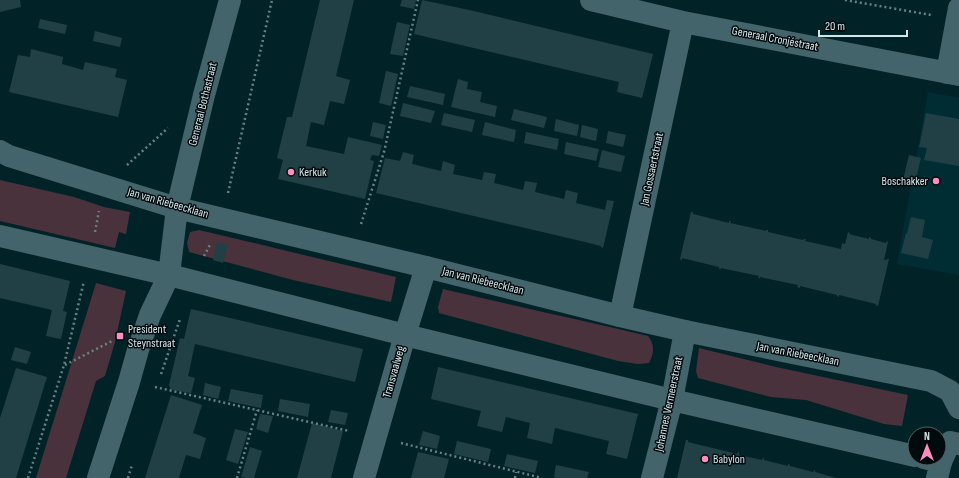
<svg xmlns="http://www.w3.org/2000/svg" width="959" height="478" font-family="'Sofia Sans Condensed',sans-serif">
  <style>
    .built { fill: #002d34 }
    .green { fill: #49323b }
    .building { fill: #204046 }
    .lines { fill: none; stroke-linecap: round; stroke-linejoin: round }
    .path { stroke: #678286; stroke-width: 2.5; stroke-dasharray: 2 3; stroke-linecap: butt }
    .street { stroke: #43646a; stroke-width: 22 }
    .secondary { stroke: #43646a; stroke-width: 22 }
    .poi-dot { fill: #fd8ebe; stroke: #010a0c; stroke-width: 1.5 }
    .labels { text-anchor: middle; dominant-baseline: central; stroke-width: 3; stroke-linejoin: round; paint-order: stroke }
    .street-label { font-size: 12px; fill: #d4e6e9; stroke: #010a0c }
    .poi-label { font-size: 12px; fill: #d4e6e9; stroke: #010a0c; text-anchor: start }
  </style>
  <rect width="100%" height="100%" fill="#012328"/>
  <path class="built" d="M 928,92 L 959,98 L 959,275 L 897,264 Z"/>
  <path class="green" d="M 0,180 L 74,197 L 104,207 L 130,212 L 126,234 L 119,232 L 115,248 L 0,221 Z
    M 199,230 L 396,277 L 391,302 L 293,280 L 189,252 L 187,243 L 190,232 Z
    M 96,283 L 126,291 L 115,342 L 105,376 L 96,381 L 66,478 L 36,478 Z
    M 443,289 C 511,305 579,320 648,336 C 655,345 654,353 649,363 L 638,364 L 618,361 L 439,313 L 438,307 Z
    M 699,348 L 776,367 L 908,395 L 902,426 L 884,424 L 806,400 L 771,397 L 698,378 L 696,371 Z"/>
  <path class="building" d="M 0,0 L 20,0 L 21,7 L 0,12 Z
    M 320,0 L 354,0 L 336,76 L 350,80 L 344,104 L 330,101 L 324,125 L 311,122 L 306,146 L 344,154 L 348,137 L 382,145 L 379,156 L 372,155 L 370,160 L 374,161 L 365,199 L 278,179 L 283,160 L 277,158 L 287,117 L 292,117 Z
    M 402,0 L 416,0 L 414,9 L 400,6 Z
    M 422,0 L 474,11 L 653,54 L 642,98 L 617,92 L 619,82 L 414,34 Z
    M 40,19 L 67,25 L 65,34 L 38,28 Z
    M 397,22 L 410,25 L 403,56 L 390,54 Z
    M 95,31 L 122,38 L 120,47 L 93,41 Z
    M 31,49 L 63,57 L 62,64 L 83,70 L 85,62 L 117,69 L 115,77 L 127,80 L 118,117 L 9,92 L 18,55 L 30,57 Z
    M 386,71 L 398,74 L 391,106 L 379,103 Z
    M 458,79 L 468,82 L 467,89 L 482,92 L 480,102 L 497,106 L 495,117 L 451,107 Z
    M 410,86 L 445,94 L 443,105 L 407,97 Z
    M 403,103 L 435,111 L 431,123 L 400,116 Z
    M 514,109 L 547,117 L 544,128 L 511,120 Z
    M 444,113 L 475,120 L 472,132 L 441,125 Z
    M 926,113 L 959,119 L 959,166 L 924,160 L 927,148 L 919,147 Z
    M 556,119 L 579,125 L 577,136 L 554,131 Z
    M 373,122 L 386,125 L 383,139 L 370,136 Z
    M 485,122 L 516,130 L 514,142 L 482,135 Z
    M 582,125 L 598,129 L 596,141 L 580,137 Z
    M 608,131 L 626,135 L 623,147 L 606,143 Z
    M 526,132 L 559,139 L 557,150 L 524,143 Z
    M 566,142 L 599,149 L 596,161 L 564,154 Z
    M 602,150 L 625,156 L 621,172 L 598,167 Z
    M 403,152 L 414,155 L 412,164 L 441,171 L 443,161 L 455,165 L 453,174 L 482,180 L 484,172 L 496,174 L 494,183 L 523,190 L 525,181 L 537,183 L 535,192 L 564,199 L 566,190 L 578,193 L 576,203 L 605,210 L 607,200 L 614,201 L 603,248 L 601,247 L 601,246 L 581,241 L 376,193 L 385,158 L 400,161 Z
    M 909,155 L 921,158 L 914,187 L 902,184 Z
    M 691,212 L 693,212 L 693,214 L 729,223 L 729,221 L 731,221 L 730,223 L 766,231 L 766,230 L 768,230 L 768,232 L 803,240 L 804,239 L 806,239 L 805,241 L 841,249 L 842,243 L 845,244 L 848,232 L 850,233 L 849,234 L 869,239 L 869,237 L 871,238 L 871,239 L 886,243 L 887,241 L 888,242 L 884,260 L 887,260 L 887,259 L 889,259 L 878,306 L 875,305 L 876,304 L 839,295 L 839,297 L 837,296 L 837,295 L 800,286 L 800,288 L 797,287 L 798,285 L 760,277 L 760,278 L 758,278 L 759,276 L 721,268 L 721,269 L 719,269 L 719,267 L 682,258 L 682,260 L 680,259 Z
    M 911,217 L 925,220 L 922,237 L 933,240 L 928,259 L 901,253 L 906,233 L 907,234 Z
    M 217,242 L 228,245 L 223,263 L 213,260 Z
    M 0,264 L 70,281 L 63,311 L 67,312 L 61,339 L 46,336 L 52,310 L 0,298 Z
    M 191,309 L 363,349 L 355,382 L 195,344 L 188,376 L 195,378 L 191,393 L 172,390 L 170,388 L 169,385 L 180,338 L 184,339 Z
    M 15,347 L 31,352 L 27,364 L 11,360 Z
    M 438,367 L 638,414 L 627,459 L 606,454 L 609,441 L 555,428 L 552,444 L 527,438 L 530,423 L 506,417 L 502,432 L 477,426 L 481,411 L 431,399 Z
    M 16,368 L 47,377 L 16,478 L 0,478 L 0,418 Z
    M 205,383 L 221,387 L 218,399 L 203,395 Z
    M 231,389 L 263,395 L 261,408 L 228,401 Z
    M 171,395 L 202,405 L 193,433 L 206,438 L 200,459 L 186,455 L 179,478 L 145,478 Z
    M 280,399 L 310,404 L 308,417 L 278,411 Z
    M 331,410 L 348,413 L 345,425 L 328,422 Z
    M 260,414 L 273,416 L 268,433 L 256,429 Z
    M 312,423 L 343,431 L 331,478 L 297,478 Z
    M 235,429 L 248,432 L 238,464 L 226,460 Z
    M 423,431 L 440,436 L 437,449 L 419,445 Z
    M 686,440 L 688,440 L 688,442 L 725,451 L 737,454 L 738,452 L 739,452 L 739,455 L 762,460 L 763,458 L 764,458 L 764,460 L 788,466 L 788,464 L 789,464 L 790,466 L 813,472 L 814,470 L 815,471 L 815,472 L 836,478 L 677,478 Z
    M 457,441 L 491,449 L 488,462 L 454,454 Z
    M 250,447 L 262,451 L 254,478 L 246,478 L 241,477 Z
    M 418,452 L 449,459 L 444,478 L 411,478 Z
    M 507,454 L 538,461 L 535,473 L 504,466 Z
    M 556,465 L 589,472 L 587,478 L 557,478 L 554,477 Z"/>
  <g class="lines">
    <path class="path" d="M 845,0 L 931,15
      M 127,165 L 168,128
      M 228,193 L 272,0
      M 361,224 L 384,152 L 418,0
      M 95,232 L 99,211
      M 204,256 L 211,243
      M 65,365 L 114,340
      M 161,374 L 180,319
      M 155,387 L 349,431
      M 401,443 L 542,478
      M 28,478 L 64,365 L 84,281
      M 128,478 L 132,465
      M 237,478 L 257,410
      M 515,478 L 516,472"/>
    <path class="street" d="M 591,0 L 683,22 L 959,75
      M 947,73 L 959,8
      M 0,151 L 9,156 L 177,208
      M 0,236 L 169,275
      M 620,316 L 683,22
      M 364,478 L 405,335 L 426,267
      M 652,478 L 672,400 L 685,331
      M 937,478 L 941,462"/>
    <path class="secondary" d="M 177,208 L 426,267 L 620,316 L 685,331 L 931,381 L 950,391 L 959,408
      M 169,275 L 405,335 L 672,400 L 915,456
      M 924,458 L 941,462 L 950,442 L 959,444
      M 98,478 L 129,382 L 138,350 L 150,315 L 169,275 L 177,208 L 204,95 L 230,0"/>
  </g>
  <g class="poi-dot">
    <circle cx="291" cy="172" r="4"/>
    <circle cx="936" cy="181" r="4"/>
    <rect x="116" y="332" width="8" height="8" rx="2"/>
    <circle cx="705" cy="459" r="4"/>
  </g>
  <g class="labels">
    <g class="street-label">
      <text transform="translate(775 39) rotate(11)">Generaal Cronjéstraat</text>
      <text transform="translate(203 104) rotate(-76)">Generaal Bothastraat</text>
      <text transform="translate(652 169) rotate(-78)">Jan Gossaertstraat</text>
      <text transform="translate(168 203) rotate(16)">Jan van Riebeecklaan</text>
      <text transform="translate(483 281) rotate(14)">Jan van Riebeecklaan</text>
      <text transform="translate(798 354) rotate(11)">Jan van Riebeecklaan</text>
      <text transform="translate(394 372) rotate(-74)">Transvaalweg</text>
      <text transform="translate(669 404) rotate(-78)">Johannes Vermeerstraat</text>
    </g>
    <g class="poi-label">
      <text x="299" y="172">Kerkuk</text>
      <text x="928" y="181" text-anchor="end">Boschakker</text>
      <text x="128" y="329">President<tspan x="128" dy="14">Steynstraat</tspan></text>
      <text x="713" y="459">Babylon</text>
    </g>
  </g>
  <g transform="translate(927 446)"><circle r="19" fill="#010a0c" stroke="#556264"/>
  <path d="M0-3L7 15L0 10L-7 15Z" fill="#fd8ebe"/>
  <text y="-6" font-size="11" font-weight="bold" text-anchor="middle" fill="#d4e6e9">N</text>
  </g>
  <path d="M819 30v6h88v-6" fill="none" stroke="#d4e6e9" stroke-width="2"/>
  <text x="825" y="30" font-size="12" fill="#d4e6e9" stroke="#010a0c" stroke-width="3" paint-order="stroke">20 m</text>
</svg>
